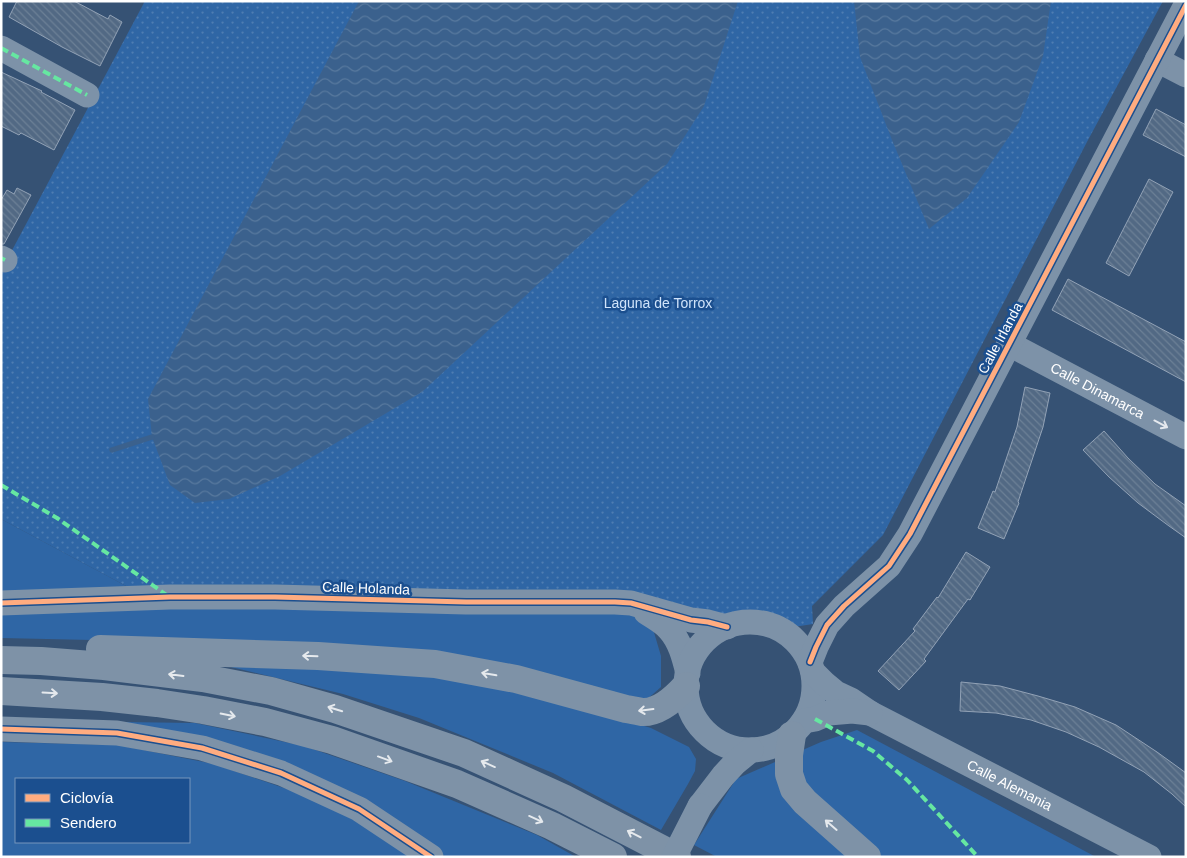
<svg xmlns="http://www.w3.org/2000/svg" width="1187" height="858" font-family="Helvetica,sans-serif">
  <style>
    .grass { fill: #2f66a5; fill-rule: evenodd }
    .park { fill: url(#park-dots) }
    .water { fill: url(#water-waves) }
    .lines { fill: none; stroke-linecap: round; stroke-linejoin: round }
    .stream { stroke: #3b618d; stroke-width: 5.5 }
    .building { fill: url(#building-back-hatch); stroke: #92a2b6 }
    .minor { stroke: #7d92a8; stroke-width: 25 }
    .highway { stroke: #7e92a7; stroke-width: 28 }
    .minor-bridge { stroke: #7d92a8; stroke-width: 25 }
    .quiet { stroke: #66e7a1; stroke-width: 4; stroke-dasharray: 8 4; stroke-linecap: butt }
    .cycleway-casing { stroke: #1b4f8f; stroke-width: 8 }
    .cycleway { stroke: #ffac80; stroke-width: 5 }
    .oneway { stroke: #e5e9ee }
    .oneway2 { stroke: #e5e9ed }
    .labels { text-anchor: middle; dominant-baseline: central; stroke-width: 5; stroke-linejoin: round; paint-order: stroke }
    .park-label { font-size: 14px; fill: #cfe3fa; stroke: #1b4f8f }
    .street-label { font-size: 14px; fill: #fff; stroke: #1b4f8f }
  </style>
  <defs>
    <pattern id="park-dots" width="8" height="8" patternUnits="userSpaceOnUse" patternTransform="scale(1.25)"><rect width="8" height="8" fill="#2f66a5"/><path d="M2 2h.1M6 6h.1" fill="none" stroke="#4e7db2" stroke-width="1.8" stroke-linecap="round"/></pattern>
    <pattern id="water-waves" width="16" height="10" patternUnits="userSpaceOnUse" patternTransform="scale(1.25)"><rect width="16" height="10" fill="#3b618d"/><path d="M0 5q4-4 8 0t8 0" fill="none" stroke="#58799e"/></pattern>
    <pattern id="building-back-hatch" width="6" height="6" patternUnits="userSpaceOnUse" patternTransform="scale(1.25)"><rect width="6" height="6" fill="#526984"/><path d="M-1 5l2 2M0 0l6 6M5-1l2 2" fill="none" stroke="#6c8096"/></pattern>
  </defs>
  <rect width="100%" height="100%" fill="#365274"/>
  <path class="grass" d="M 1,519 L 143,595 L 638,603 L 653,629 L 661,656 L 661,687 L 644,702 L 229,643 L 1,638 Z
    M 210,662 L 419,674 L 555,699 L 651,728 L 689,747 L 696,759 L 695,771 L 688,784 L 661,830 L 553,773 L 419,718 L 343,694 Z
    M 123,722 L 195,723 L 304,746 L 405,781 L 537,835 L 576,857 L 446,857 L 401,824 Z
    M 857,730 L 1096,857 L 717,857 L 694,845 L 736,779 L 821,742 Z
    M 1,742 L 118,745 L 214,764 L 316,799 L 383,836 L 410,857 L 1,857 ZM 16,779 L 189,779 L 189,842 L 16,842 Z"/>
  <path class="park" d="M 145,1 L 1163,1 L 1088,140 L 883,535 L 812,606 L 813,624 L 787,628 L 750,626 L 686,617 L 143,595 L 1,519 L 1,271 Z"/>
  <path class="water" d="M 359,1 L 738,1 L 704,106 L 667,164 L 422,392 L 280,476 L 229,499 L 195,503 L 170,485 L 152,437 L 148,399 Z
    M 854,1 L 1051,1 L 1043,56 L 1019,122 L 967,198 L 929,229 L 892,140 L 860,57 Z"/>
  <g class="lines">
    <path class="stream" d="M 112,450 L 152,437"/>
  </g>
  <path class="building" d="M 17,1 L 74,1 L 108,19 L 110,15 L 122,22 L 100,66 L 62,47 L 9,17 Z
    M 1,72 L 42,91 L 41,92 L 75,110 L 54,150 L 21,133 L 19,135 L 1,126 Z
    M 1156,109 L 1186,125 L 1186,157 L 1143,135 Z
    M 1149,179 L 1173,192 L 1129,276 L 1106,263 Z
    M 17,188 L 31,195 L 4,244 L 1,244 L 1,200 L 7,190 L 14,194 Z
    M 1068,279 L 1186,342 L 1186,382 L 1052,310 Z
    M 1025,387 L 1050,393 L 1043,427 L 1018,502 L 1019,503 L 1004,539 L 978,528 L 993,491 L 995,492 L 1017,427 Z
    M 1104,431 L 1128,458 L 1155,484 L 1186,506 L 1186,538 L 1169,526 L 1138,503 L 1109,477 L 1083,450 Z
    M 966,552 L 990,567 L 970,600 L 968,599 L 924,659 L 926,661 L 899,690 L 878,671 L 915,631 L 913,629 L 937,597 L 938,598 Z
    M 961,682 L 1000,686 L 1038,696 L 1075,707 L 1116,725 L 1157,752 L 1186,773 L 1186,807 L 1172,794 L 1144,772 L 1099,747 L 1066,732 L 1031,720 L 996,713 L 960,711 Z"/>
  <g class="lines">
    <g class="minor">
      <path d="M 1,48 L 87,95"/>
      <path d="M 1157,60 L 1186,75"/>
      <path d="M 1,258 L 5,260"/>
      <path id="s1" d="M 1009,344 L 1186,437"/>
      <path d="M 1,603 L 170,597 L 275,597 L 466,602 L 615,602 L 631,603 L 691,620 L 708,622 L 727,627"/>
      <path d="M 646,612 C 653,617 663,622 669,629 C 680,641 684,657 688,673"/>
      <circle cx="750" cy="686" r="64"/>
      <path d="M 810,662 L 816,647 L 827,625 L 844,606 L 889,566 L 910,534 L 1186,5"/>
      <path id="s2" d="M 813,672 L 824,683 L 836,693 L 851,700 L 870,713 L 1149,857"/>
      <path d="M 804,721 L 815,719 L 829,713 L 852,711 L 870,713"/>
      <path d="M 1,729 L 117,733 L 202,748 L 281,773 L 359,809 L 431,857"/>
      <path d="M 700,806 L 723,776 L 735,763 L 751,750"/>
    </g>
    <path class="highway" d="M 100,649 L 318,656 L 435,664 L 516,679 L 626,709 C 632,710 637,711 642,712 C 659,713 676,697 686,686
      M 1,660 L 41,661 L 104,666 L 203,678 L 271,691 L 335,709 L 464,753 L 563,798 L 677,857
      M 1,691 L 102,697 L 157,703 L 203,710 L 265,722 L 332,740 L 457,784 L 552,826 L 613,857
      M 792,735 L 789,755 L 789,774 L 794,789 L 805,802 L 867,857"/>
    <path class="minor-bridge" d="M 674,857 L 700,806"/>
    <path class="quiet" d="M 1,48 L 87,95
      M 1,258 L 5,260
      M 1,485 L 57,518 L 168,596
      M 815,719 L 873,751 L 907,780 L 978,857"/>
    <defs>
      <path id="cycleway" d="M 1,603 L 170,597 L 275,597 L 466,602 L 615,602 L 631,603 L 691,620 L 708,622 L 727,627
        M 810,662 L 816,647 L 827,625 L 844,606 L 889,566 L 910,534 L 1186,5
        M 1,729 L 117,733 L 202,748 L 281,773 L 359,809 L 431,857"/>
    </defs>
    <use href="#cycleway" class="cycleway-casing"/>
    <use href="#cycleway" class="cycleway"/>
  </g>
  <defs><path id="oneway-shaft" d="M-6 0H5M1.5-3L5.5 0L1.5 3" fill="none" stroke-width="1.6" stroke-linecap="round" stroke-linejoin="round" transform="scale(1.25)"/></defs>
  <use class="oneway" href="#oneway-shaft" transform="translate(1161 424) rotate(28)"/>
  <g class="oneway2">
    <use href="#oneway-shaft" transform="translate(310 656) rotate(-178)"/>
    <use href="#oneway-shaft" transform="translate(489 674) rotate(-170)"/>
    <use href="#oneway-shaft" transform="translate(176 675) rotate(-173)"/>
    <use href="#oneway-shaft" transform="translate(50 693) rotate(3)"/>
    <use href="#oneway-shaft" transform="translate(335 709) rotate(-163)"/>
    <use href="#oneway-shaft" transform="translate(646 710) rotate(173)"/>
    <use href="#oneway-shaft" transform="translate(228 715) rotate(11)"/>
    <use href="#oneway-shaft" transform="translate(385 759) rotate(20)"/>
    <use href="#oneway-shaft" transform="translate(488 764) rotate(-156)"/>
    <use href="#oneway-shaft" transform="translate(536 819) rotate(24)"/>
    <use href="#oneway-shaft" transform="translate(831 825) rotate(-139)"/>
    <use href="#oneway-shaft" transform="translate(634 834) rotate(-153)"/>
  </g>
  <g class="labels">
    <g class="park-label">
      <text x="658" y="303">Laguna de Torrox</text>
    </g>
    <g class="street-label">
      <text transform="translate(1000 338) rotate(-62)">Calle Irlanda</text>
      <text stroke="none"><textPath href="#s1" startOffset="100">Calle Dinamarca</textPath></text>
      <text transform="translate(366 588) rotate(2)">Calle Holanda</text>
      <text stroke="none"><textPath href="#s2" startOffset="228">Calle Alemania</textPath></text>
    </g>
  </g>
  <rect width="1187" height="858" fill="none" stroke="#ffffff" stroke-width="5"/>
  <rect x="15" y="778" width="175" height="65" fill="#1b4f8f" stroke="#7695bc"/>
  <rect x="25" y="794" width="25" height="8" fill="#ffac80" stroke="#7695bc"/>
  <text x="60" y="803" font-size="15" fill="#ffffff">Ciclovía</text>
  <rect x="25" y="819" width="25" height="8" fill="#66e7a1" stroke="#7695bc"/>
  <text x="60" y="828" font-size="15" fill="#ffffff">Sendero</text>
</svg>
